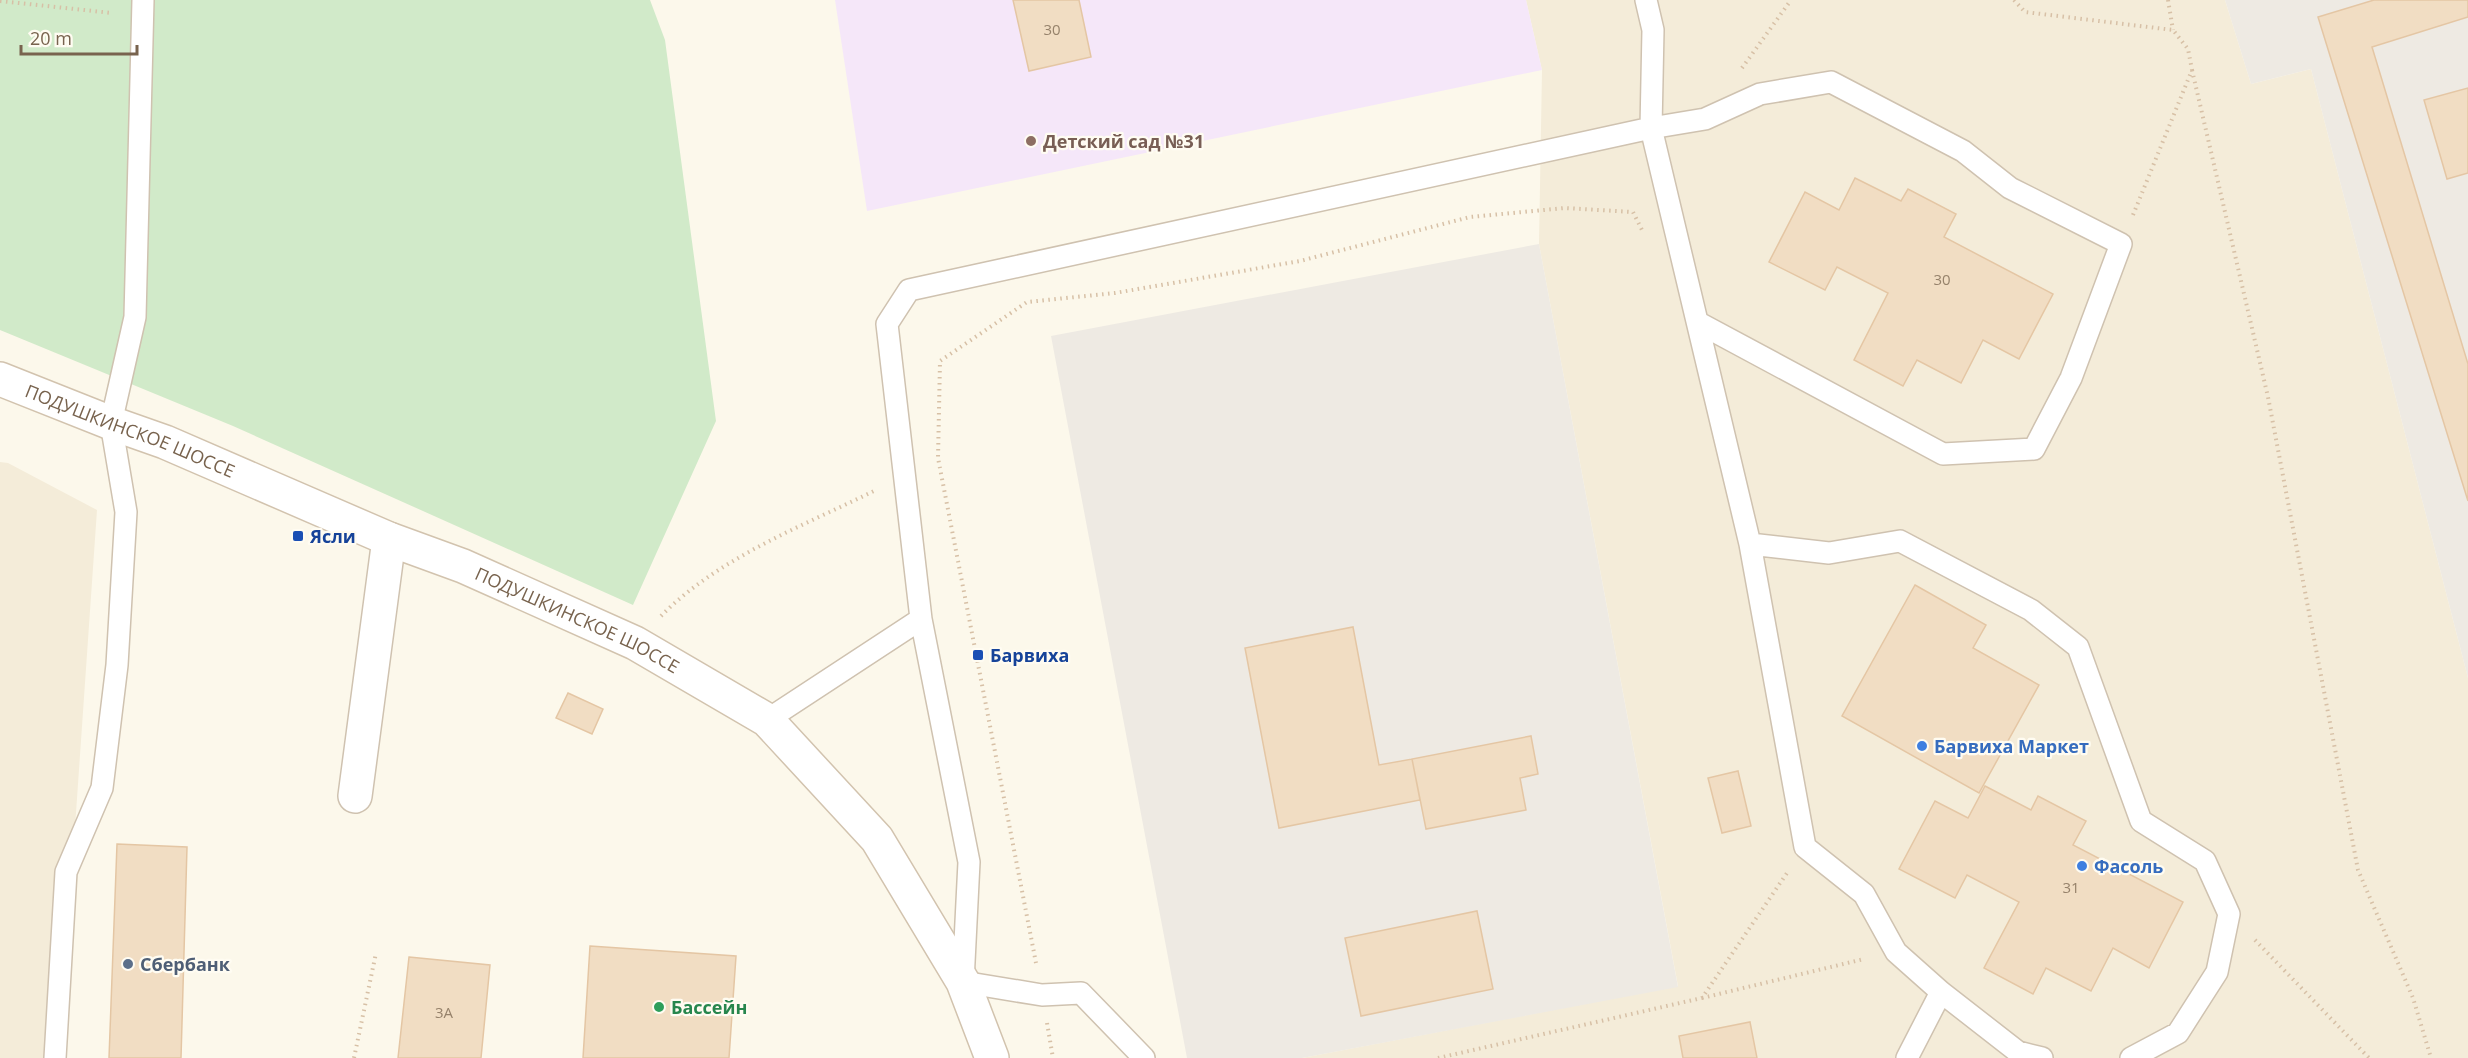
<svg xmlns="http://www.w3.org/2000/svg" width="2468" height="1058" font-family="'Open Sans',sans-serif">
  <style>
    .residential { fill: #f4ecd9 }
    .industrial { fill: #eeeae3 }
    .education { fill: #f5e7f9 }
    .green { fill: #d1eac9 }
    .building { fill: #f1ddc3; stroke: #e4c6a4; stroke-width: 1.5 }
    .lines { fill: none; stroke-linecap: round; stroke-linejoin: round }
    .service-casing { stroke: #cfc2b0; stroke-width: 24 }
    .minor-casing { stroke: #cfc2b0; stroke-width: 36 }
    .secondary-casing { stroke: #d2c3ae; stroke-width: 36 }
    .path { stroke: #d7c0a6; stroke-width: 4; stroke-dasharray: 1.5 4.5; stroke-linecap: butt }
    .service { stroke: #fff; stroke-width: 21 }
    .minor { stroke: #fff; stroke-width: 33 }
    .secondary { stroke: #fff; stroke-width: 33 }
    .education-dot { fill: #8d6e63; stroke: #fffcf2; stroke-width: 2 }
    .transit-dot { fill: #1a4fb4; stroke: #fffcf2; stroke-width: 2 }
    .shop-dot { fill: #3f7fe0; stroke: #fffcf2; stroke-width: 2 }
    .service-dot { fill: #5c6f8a; stroke: #fffcf2; stroke-width: 2 }
    .leisure-dot { fill: #2e9e5b; stroke: #fffcf2; stroke-width: 2 }
    .labels { text-anchor: middle; dominant-baseline: central; stroke-width: 4.5; stroke-linejoin: round; paint-order: stroke }
    .number-label { font-size: 15px; fill: #96826b }
    .education-label { font-size: 18px; font-weight: bold; fill: #785e54; stroke: #fffcf2; text-anchor: start }
    .street-label { font-size: 18px; fill: #78634e; stroke: #fffcf2 }
    .transit-label { font-size: 18px; font-weight: bold; fill: #164399; stroke: #fffcf2; text-anchor: start }
    .shop-label { font-size: 18px; font-weight: bold; fill: #366cbe; stroke: #fffcf2; text-anchor: start }
    .service-label { font-size: 18px; font-weight: bold; fill: #4e5e75; stroke: #fffcf2; text-anchor: start }
    .leisure-label { font-size: 18px; font-weight: bold; fill: #27864d; stroke: #fffcf2; text-anchor: start }
  </style>
  <rect width="100%" height="100%" fill="#fcf8eb"/>
  <path class="residential" d="M 1526,0 L 2225,0 L 2251,84 L 2311,69 L 2468,678 L 2468,1058 L 1302,1058 L 1678,986 L 1539,244 L 1542,70 Z
    M 0,462 L 8,463 L 97,510 L 59,1058 L 0,1058 Z"/>
  <path class="industrial" d="M 2225,0 L 2468,0 L 2468,678 L 2311,69 L 2251,84 Z
    M 1539,244 L 1678,987 L 1302,1058 L 1187,1058 L 1051,336 Z"/>
  <path class="education" d="M 835,0 L 1526,0 L 1542,70 L 867,211 Z"/>
  <path class="green" d="M 0,0 L 650,0 L 665,40 L 716,421 L 633,605 L 233,426 L 0,330 Z"/>
  <path class="building" d="M 1013,0 L 1079,0 L 1091,57 L 1029,71 Z
    M 2374,0 L 2468,0 L 2468,17 L 2372,47 L 2468,364 L 2468,501 L 2318,17 Z
    M 2468,88 L 2468,173 L 2447,179 L 2424,100 Z
    M 1855,178 L 1901,201 L 1908,189 L 1956,214 L 1944,237 L 2053,294 L 2019,359 L 1983,340 L 1961,383 L 1917,360 L 1903,386 L 1854,360 L 1888,293 L 1837,267 L 1825,290 L 1769,262 L 1805,192 L 1839,210 Z
    M 1915,585 L 1986,625 L 1973,648 L 2039,685 L 1979,793 L 1842,716 Z
    M 1353,627 L 1379,765 L 1412,759 L 1420,800 L 1279,828 L 1245,648 Z
    M 568,693 L 603,709 L 592,734 L 556,718 Z
    M 1531,736 L 1538,774 L 1520,778 L 1526,810 L 1426,829 L 1412,759 Z
    M 1738,771 L 1751,826 L 1722,833 L 1708,778 Z
    M 1985,786 L 2031,810 L 2038,796 L 2086,821 L 2073,845 L 2183,902 L 2149,968 L 2113,948 L 2091,991 L 2046,968 L 2033,994 L 1984,968 L 2019,902 L 1967,875 L 1955,898 L 1899,869 L 1935,801 L 1968,818 Z
    M 117,844 L 187,847 L 181,1058 L 109,1058 Z
    M 1477,911 L 1493,989 L 1361,1016 L 1345,938 Z
    M 590,946 L 736,956 L 729,1058 L 583,1058 Z
    M 409,957 L 490,965 L 481,1058 L 398,1058 Z
    M 1750,1022 L 1757,1058 L 1683,1058 L 1679,1036 Z"/>
  <g class="lines">
    <defs>
      <path id="service" d="M 1646,0 L 1653,30 L 1651,128 L 1750,544 L 1805,847 L 1864,894 L 1896,952 L 1941,992 L 2018,1052 L 2042,1058
        M 1750,544 L 1829,553 L 1900,541 L 2031,610 L 2078,647 L 2141,821 L 2205,861 L 2229,914 L 2217,972 L 2178,1033 L 2131,1058
        M 767,720 L 921,619
        M 55,1058 L 66,872 L 102,788 L 117,665 L 126,512 L 111,423 L 135,317 L 143,0
        M 1144,1058 L 1081,993 L 1042,995 L 963,982 L 969,862 L 921,619 L 887,324 L 909,290 L 1651,128 L 1705,119 L 1760,94 L 1831,82 L 1963,151 L 2010,188 L 2121,244 L 2071,378 L 2034,449 L 1943,454 L 1699,323
        M 1907,1058 L 1941,992"/>
      <path id="minor" d="M 355,796 L 389,539"/>
      <g id="secondary">
        <path id="s1" d="M 0,379 L 111,423 L 165,442 L 389,539 L 463,566 L 635,643 L 767,720 L 877,839 L 963,982 L 992,1058"/>
      </g>
    </defs>
    <use href="#service" class="service-casing"/>
    <use href="#minor" class="minor-casing"/>
    <use href="#secondary" class="secondary-casing"/>
    <path class="path" d="M 2014,0 L 2025,12 L 2173,30 L 2188,49 L 2192,70 L 2133,215
      M 2168,0 L 2173,30
      M 0,1 L 112,13
      M 1742,68 L 1791,0
      M 2192,70 L 2268,397 L 2358,870 L 2413,998 L 2431,1058
      M 661,616 C 719,557 803,526 876,490
      M 2255,940 L 2369,1058
      M 1036,963 L 938,458 L 940,361 L 1027,302 L 1115,293 L 1300,261 L 1470,217 L 1565,208 L 1633,212 L 1642,230
      M 1702,998 L 1864,959
      M 1047,1023 L 1053,1058
      M 354,1058 L 376,953
      M 1438,1058 L 1702,998 L 1789,870"/>
    <use href="#service" class="service"/>
    <use href="#minor" class="minor"/>
    <use href="#secondary" class="secondary"/>
  </g>
  <circle class="education-dot" cx="1031" cy="141" r="6"/>
  <g class="transit-dot">
    <rect x="292" y="530" width="12" height="12" rx="3"/>
    <rect x="972" y="649" width="12" height="12" rx="3"/>
  </g>
  <g class="shop-dot">
    <circle cx="1922" cy="746" r="6"/>
    <circle cx="2082" cy="866" r="6"/>
  </g>
  <circle class="service-dot" cx="128" cy="964" r="6"/>
  <circle class="leisure-dot" cx="659" cy="1007" r="6"/>
  <g class="labels">
    <g class="number-label">
      <text x="1052" y="29">30</text>
      <text x="1942" y="279">30</text>
      <text x="2071" y="887">31</text>
      <text x="444" y="1012">3А</text>
    </g>
    <g class="education-label">
      <text x="1043" y="141">Детский сад №31</text>
    </g>
    <g class="street-label">
      <text stroke="none"><textPath href="#s1" startOffset="140">ПОДУШКИНСКОЕ ШОССЕ</textPath></text>
      <text stroke="none"><textPath href="#s1" startOffset="626">ПОДУШКИНСКОЕ ШОССЕ</textPath></text>
    </g>
    <g class="transit-label">
      <text x="310" y="536">Ясли</text>
      <text x="990" y="655">Барвиха</text>
    </g>
    <g class="shop-label">
      <text x="1934" y="746">Барвиха Маркет</text>
      <text x="2094" y="866">Фасоль</text>
    </g>
    <g class="service-label">
      <text x="140" y="964">Сбербанк</text>
    </g>
    <g class="leisure-label">
      <text x="671" y="1007">Бассейн</text>
    </g>
  </g>
  <path d="M21 45v9h116v-9" fill="none" stroke="#78634e" stroke-width="3"/>
  <text x="30" y="45" font-size="18" fill="#78634e" stroke="#fffcf2" stroke-width="4.5" paint-order="stroke">20 m</text>
</svg>
